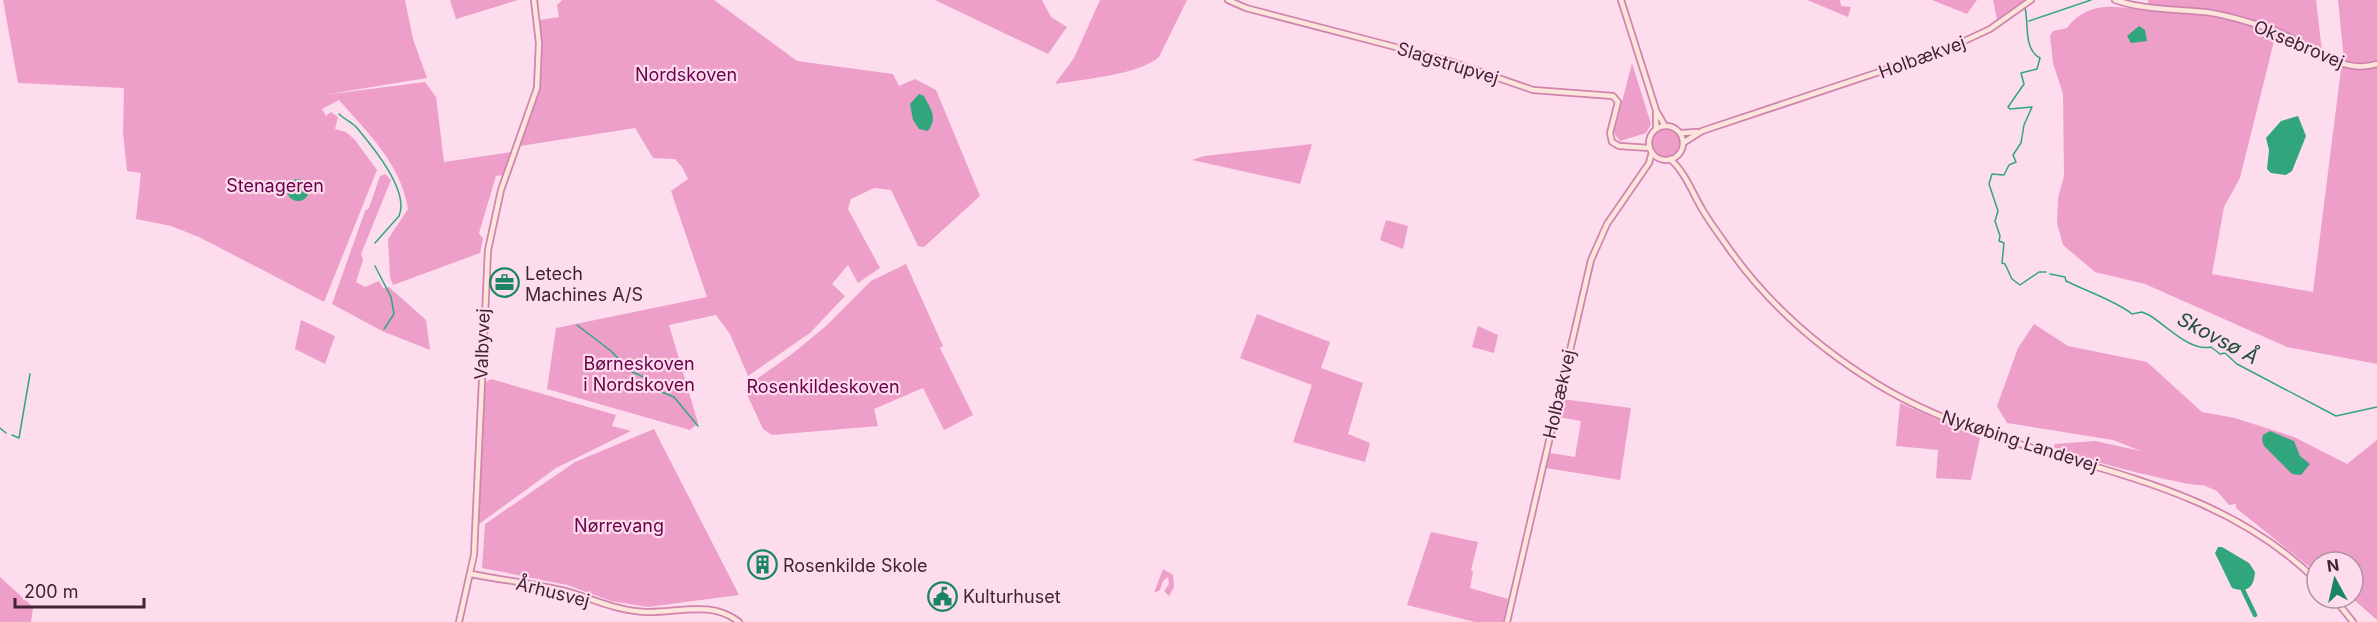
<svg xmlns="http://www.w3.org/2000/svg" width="2377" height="622" font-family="Inter,sans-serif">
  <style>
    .green { fill: #ed9fca; fill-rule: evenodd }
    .water { fill: #31a67d }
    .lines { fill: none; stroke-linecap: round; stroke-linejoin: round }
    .stream { stroke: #31a67d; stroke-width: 1.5 }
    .canal { stroke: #31a67d; stroke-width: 4.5 }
    .secondary-casing { stroke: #d084af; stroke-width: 8 }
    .secondary { stroke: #fce5da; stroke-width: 4.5 }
    .labels { text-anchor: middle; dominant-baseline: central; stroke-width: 4.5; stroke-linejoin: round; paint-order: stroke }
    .street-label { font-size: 18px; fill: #422335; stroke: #fddced }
    .park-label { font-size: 18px; fill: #6a004a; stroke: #fddced }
    .poi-label { font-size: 18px; fill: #422335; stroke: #fddced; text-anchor: start }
    .water-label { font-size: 20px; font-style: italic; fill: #1e4d3b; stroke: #fddced }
  </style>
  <rect width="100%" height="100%" fill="#fddced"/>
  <path class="green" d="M 3,0 L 405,0 L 413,39 L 427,78 L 323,95 L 425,82 L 436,97 L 444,162 L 511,152 L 503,175 L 496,176 L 479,233 L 483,239 L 480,253 L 393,285 L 390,277 L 388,239 L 408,209 C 401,164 368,133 339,100 L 322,109 L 326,116 L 331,112 L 338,117 L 335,129 L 346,132 L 355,140 L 377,170 L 324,302 L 199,237 L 171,226 L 136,219 L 141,173 L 127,171 L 123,132 L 124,88 L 18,83 Z
    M 450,0 L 518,0 L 456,19 Z
    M 562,0 L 714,0 L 797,61 L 893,74 L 899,86 L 915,79 L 936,90 L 980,196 L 924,247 L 918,246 L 891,190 L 874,188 L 851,199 L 848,209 L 880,268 L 858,283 L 848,265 L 832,284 L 845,296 L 810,333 L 748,376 L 730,334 L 716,315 L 669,325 L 698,423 L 690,430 L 547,389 L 556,328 L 707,297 L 671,191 L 688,179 L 682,167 L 675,159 L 653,158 L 635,128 L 520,146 C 540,94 545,76 540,20 L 559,17 L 557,5 Z
    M 935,0 L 1042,0 L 1051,17 L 1067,27 L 1048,54 Z
    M 1100,0 L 1187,0 L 1159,57 C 1139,75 1082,79 1055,84 L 1074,58 Z
    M 1807,0 L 1840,0 L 1841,6 L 1851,7 L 1848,17 Z
    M 1932,0 L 1977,0 L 1967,14 Z
    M 1993,0 L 2025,0 L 1997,20 Z
    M 2148,0 L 2316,0 L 2322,51 L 2344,60 L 2338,0 L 2377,0 L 2377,364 L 2287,347 L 2145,284 L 2095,272 L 2063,245 L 2057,223 L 2058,198 L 2064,176 L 2063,94 L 2053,63 L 2050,36 L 2053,31 L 2067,28 C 2088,0 2117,6 2149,11 ZM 2275,37 L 2341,69 L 2313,292 L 2212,274 L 2224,207 L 2240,178 Z
    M 1632,63 L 1651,124 L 1646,133 L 1620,141 L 1614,133 Z
    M1652 143a14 14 0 1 1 28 0a14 14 0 1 1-28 0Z
    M 1312,144 L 1300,184 L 1192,160 L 1204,156 Z
    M 385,174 L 391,180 L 361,254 L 363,260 L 356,282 L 365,287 L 379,281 L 383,288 L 389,287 L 426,320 L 430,350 L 382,331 L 332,304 L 365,211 L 369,208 L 380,176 Z
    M 1386,220 L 1408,226 L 1403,249 L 1380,240 Z
    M 906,264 L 943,346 L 940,348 L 973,415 L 944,430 L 923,388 L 874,409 L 878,426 L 772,435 L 763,429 L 745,390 L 748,385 L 792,354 L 826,326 L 871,281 Z
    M 1257,314 L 1330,342 L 1321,368 L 1363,383 L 1348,434 L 1370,443 L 1365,462 L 1293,442 L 1312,385 L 1240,358 Z
    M 301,320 L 335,336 L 325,364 L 295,349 Z
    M 2034,324 L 2068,346 L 2147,362 L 2202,412 L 2235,418 L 2294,437 L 2347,464 L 2377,440 L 2377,620 L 2352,598 L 2353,562 L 2317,562 L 2317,573 L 2236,508 L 2236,504 L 2229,505 L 2217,491 L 2203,485 C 2192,488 2063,455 2054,447 L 2055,444 L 2095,441 L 2141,451 L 2113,440 L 2007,423 L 1997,406 L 2018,348 Z
    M 1478,326 L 1498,335 L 1494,353 L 1472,347 Z
    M 491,379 L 616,415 L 612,426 L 631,431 L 556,468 L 479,524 L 484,383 Z
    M 1562,399 L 1631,408 L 1620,480 L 1546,468 L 1550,453 L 1575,457 L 1581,421 L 1558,417 Z
    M 1900,403 L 1980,438 L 1971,480 L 1936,478 L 1938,450 L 1896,446 Z
    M 654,429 L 739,595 L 648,607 L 611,601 L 567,585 L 482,568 L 485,524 L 575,462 Z
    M 1431,532 L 1478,542 L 1471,570 L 1473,572 L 1470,588 L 1508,599 L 1503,622 L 1475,622 L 1407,605 Z
    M 1163,569 L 1173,575 L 1174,587 L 1169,596 L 1164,591 L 1169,584 L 1168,577 L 1163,581 L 1160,590 L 1154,593 Z
    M 0,577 L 33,607 L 31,622 L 0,622 Z"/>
  <path class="water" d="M 2139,26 L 2145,30 L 2147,41 L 2131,43 L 2127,36 Z
    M 919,94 L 924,96 C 931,110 938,117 928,131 L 919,129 L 913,120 L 910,104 Z
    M 2298,116 L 2306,136 L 2292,171 L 2286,175 L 2271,173 L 2267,169 L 2269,150 L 2266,138 L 2281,121 Z
    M287 190a11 11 0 1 1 22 0a11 11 0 1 1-22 0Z
    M 2270,431 L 2294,441 L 2300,456 L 2310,464 L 2301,475 L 2292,474 L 2264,446 L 2262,440 L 2263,435 Z
    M 2218,547 L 2222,547 L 2249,563 L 2255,572 C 2254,588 2247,593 2232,588 L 2215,553 Z"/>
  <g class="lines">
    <path class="stream" d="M 2025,8 C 2029,23 2023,49 2040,58 L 2037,69 L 2021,73 L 2024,84 L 2008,107 L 2010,109 L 2032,107 L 2024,125 L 2021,143 L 2013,155 L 2016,162 L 2009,165 L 2004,175 L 1992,174 L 1989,184 L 1998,211 L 1995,221 L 2000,236 L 1999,241 L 2004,243 L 2002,263 L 2005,264 L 2012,279 L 2020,285 L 2039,272 L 2046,272
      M 2029,21 L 2091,0
      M 339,114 C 344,119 353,123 357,128 C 372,146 410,191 399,216 L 375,243
      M 375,266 L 391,297 L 394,314 L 384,329
      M 2050,274 L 2065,277 L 2066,281 C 2086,291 2116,301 2132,314 L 2142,312 L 2149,315 C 2166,325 2190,352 2211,347 L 2220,354 L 2225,353 L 2237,364 L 2336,416 L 2377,407
      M 577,325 L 611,351 L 630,371 L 646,378 L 651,383
      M 662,392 L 674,397 L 698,426
      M 0,428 L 6,433
      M 12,435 L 19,438 L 30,374"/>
    <path class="canal" d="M 2243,590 L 2255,615"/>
    <defs>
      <path id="secondary" d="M 1228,0 L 1246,8 L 1449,61 L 1533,90 L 1613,96 L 1618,102 L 1610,133 L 1612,142 L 1619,146 L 1650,148
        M 1621,0 L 1656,110 L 1656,129
        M 2115,0 C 2144,10 2174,9 2205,12 C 2229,15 2253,23 2276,31 C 2308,43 2341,76 2377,64
        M 1657,112 L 1665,126
        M1649 143a17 17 0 1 1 34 0a17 17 0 1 1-34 0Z
        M 1681,133 L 1697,132
        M 1683,143 L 1702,131 L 1945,50 L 1990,29 L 2031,0
        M 1670,159 C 1685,172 1692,192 1702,209 C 1709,221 1717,232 1725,243 C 1764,300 1818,348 1877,384 C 2018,470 2194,459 2317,581
        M 471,574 C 501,580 531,583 561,590 C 590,597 615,611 646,612 C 678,613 711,600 739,622
        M 2334,598 L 2353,622
        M 459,622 L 474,555 L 488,250 L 501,190 L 537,88 L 539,43 L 534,0
        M 1507,622 L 1591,260 L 1607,224 L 1649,163 L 1652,152"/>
    </defs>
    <use href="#secondary" class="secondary-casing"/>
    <use href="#secondary" class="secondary"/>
  </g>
  <defs>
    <symbol id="office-ring" viewBox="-11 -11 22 22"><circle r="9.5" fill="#fddced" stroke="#198562" stroke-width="1.5"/><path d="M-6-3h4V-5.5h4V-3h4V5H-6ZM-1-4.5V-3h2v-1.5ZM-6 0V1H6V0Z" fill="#198562"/></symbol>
    <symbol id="building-ring" viewBox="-11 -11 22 22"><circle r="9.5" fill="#fddced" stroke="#198562" stroke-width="1.5"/><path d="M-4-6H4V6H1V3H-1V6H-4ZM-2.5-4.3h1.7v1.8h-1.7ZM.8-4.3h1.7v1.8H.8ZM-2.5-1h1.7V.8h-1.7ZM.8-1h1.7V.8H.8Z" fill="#198562"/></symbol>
    <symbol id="civic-ring" viewBox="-11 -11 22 22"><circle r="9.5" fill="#fddced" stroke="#198562" stroke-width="1.5"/><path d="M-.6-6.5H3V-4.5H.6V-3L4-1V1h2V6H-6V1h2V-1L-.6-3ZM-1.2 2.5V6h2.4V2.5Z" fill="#198562"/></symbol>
  </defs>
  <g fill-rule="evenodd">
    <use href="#office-ring" x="488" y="266" width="33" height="33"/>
    <use href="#building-ring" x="746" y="548" width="33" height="33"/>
    <use href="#civic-ring" x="926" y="580" width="33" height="33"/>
  </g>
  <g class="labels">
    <g class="street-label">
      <text transform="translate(2299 44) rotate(23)">Oksebrovej</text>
      <text transform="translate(1922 57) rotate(-20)">Holbækvej</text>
      <text transform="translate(1448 63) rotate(17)">Slagstrupvej</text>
      <text transform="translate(482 344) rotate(-88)">Valbyvej</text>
      <text transform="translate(1559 394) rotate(-77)">Holbækvej</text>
      <text transform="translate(2020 441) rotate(18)">Nykøbing Landevej</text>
      <text transform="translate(553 592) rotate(14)">Århusvej</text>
    </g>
    <g class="park-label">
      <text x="686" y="74">Nordskoven</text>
      <text x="275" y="185">Stenageren</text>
      <text x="639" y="363">Børneskoven<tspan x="639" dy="21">i Nordskoven</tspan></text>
      <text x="823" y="386">Rosenkildeskoven</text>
      <text x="619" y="525">Nørrevang</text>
    </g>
    <g class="poi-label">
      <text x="525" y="273">Letech<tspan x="525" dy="21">Machines A/S</tspan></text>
      <text x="783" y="565">Rosenkilde Skole</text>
      <text x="963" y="596">Kulturhuset</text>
    </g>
    <g class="water-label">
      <text transform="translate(2218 338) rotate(28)">Skovsø Å</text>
    </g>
  </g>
  <g transform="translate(2335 580) rotate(352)"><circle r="28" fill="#fddced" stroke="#b292a3" stroke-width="1.5"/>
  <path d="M0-4.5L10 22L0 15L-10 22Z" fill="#198562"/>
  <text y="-9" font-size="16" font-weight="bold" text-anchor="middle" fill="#422335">N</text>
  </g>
  <path d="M15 598v9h129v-9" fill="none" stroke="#422335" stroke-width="3"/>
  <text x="24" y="598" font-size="18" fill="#422335" stroke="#fddced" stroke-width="4.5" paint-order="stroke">200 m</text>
</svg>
